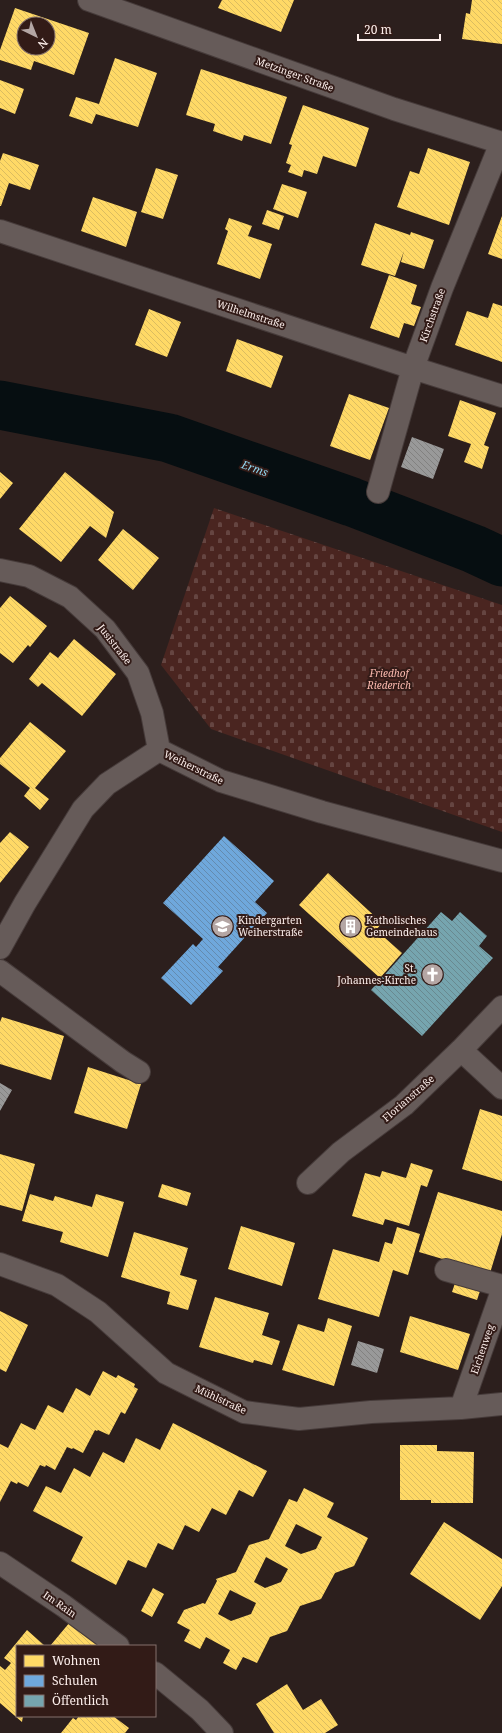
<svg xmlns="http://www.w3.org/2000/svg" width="502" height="1733" font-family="'Noto Serif',serif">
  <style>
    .cemetery { fill: url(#cemetery-stones) }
    .homes { fill: url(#homes-back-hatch); fill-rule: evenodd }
    .schools { fill: url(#schools-back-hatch) }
    .public { fill: url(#public-back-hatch) }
    .industry { fill: url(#industry-back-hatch) }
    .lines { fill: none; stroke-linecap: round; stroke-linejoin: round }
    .river { stroke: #060e11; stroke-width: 49 }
    .minor-casing { stroke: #463b3a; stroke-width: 24 }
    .minor { stroke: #665b59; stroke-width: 22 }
    .labels { text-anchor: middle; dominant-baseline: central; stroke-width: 4; stroke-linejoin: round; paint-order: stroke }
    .street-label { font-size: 10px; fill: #fdefec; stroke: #321b17 }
    .park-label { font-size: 10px; font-style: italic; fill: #fbb9ae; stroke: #321b17 }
    .poi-label { font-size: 10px; fill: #fdefec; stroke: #321b17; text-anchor: start }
    .water-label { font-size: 11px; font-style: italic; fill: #92d9f3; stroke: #321b17 }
  </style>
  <defs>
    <pattern id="cemetery-stones" width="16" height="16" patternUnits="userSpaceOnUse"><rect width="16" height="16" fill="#4a2520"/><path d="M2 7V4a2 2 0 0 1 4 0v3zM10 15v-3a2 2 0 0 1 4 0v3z" fill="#654541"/></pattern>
    <pattern id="homes-back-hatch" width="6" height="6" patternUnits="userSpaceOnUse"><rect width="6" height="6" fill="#ffd966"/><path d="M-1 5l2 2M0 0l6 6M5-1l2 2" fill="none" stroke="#dbbc60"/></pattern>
    <pattern id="schools-back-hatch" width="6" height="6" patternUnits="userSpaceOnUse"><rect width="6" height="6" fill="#6fa8dc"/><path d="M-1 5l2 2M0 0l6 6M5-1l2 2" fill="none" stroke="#648baf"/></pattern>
    <pattern id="public-back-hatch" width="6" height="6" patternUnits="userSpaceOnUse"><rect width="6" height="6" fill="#76a5af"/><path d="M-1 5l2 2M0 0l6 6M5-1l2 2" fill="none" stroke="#698990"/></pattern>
    <pattern id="industry-back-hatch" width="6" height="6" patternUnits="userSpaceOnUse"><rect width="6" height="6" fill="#999"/><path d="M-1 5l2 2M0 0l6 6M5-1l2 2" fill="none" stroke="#828180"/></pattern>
  </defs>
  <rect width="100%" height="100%" fill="#2c1f1d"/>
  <path class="cemetery" d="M 214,508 L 502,605 L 502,832 L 211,729 L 161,665 Z"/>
  <path class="homes" d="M 222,0 L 294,0 L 281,32 L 218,8 Z
    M 472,0 L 502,0 L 502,44 L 462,39 L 466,13 L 470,14 Z
    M 15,8 L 89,33 L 74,75 L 34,61 L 31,70 L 0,60 L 0,50 ZM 24,24 L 48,24 L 48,48 L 24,48 Z
    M 115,58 L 157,73 L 138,127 L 96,114 L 92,124 L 69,116 L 76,97 L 99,104 Z
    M 201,69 L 287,97 L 271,144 L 244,135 L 242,141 L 213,131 L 215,124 L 186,115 Z
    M 0,80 L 24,89 L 15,114 L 0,108 Z
    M 303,105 L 369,128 L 356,167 L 323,156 L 317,174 L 304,170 L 302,177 L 288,172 L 291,165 L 286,163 L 292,145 L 289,144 Z
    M 428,148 L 470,162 L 449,225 L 397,207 L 410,171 L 419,174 Z
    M 3,153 L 39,165 L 30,190 L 9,183 L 1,206 L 0,206 L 0,161 Z
    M 156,168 L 178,175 L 163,219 L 141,212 Z
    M 282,184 L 307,192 L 298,218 L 273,209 Z
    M 93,197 L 137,212 L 126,247 L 81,231 Z
    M 267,210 L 284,216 L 279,230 L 262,224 Z
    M 502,216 L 502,259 L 488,254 Z
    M 229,218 L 252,226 L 248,236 L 272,244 L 260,279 L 217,264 L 228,231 L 225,229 Z
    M 375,223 L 410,235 L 411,232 L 434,240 L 424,269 L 401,262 L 404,251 L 395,276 L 361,265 Z
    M 389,275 L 417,285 L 411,304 L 421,307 L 414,326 L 404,323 L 399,338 L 370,328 Z
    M 493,303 L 502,306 L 502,362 L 455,345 L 467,311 L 488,318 Z
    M 149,309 L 181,322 L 167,357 L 135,345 Z
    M 237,339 L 283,356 L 271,388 L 226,371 Z
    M 349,394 L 389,408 L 370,460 L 330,446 Z
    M 460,400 L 496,413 L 484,445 L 489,447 L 482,469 L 464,462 L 471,444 L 448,436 Z
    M 0,472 L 13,483 L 0,499 Z
    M 65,472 L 114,512 L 106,538 L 90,526 L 61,562 L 19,529 Z
    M 123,529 L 159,558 L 133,590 L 98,560 Z
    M 10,596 L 47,626 L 30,647 L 28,645 L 13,663 L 0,653 L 0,608 Z
    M 74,639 L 116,674 L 82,716 L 42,683 L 38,687 L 29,679 L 50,652 L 58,658 Z
    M 30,722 L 66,751 L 35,788 L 49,799 L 40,810 L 24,796 L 30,788 L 0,764 L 0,758 Z
    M 10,832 L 29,847 L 0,883 L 0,843 Z
    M 328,873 L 382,923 L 376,930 L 402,953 L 380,978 L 299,905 Z
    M 2,1017 L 64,1036 L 51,1080 L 0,1064 L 0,1022 Z
    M 88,1067 L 141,1084 L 127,1129 L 74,1113 Z
    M 480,1109 L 502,1116 L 502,1181 L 462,1169 Z
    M 0,1154 L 35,1164 L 22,1211 L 0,1205 Z
    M 411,1163 L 433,1170 L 427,1187 L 421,1185 L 409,1226 L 385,1219 L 383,1225 L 352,1216 L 365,1173 L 380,1177 L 382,1171 L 406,1178 Z
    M 162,1184 L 191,1193 L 187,1206 L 158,1197 Z
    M 438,1192 L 502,1211 L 502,1234 L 490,1273 L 419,1252 Z
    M 30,1194 L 53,1201 L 55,1196 L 92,1207 L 96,1194 L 124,1202 L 108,1257 L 60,1242 L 63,1232 L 22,1221 Z
    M 241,1226 L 295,1243 L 282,1286 L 228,1269 Z
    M 397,1227 L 420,1234 L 408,1275 L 393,1270 L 379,1317 L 318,1299 L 333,1249 L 379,1262 L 385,1242 L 392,1244 Z
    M 134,1232 L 188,1248 L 180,1275 L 197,1280 L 188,1310 L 167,1304 L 170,1292 L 121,1277 Z
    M 456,1280 L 481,1288 L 477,1300 L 452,1292 Z
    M 215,1297 L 269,1313 L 262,1335 L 280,1341 L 272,1365 L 254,1360 L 253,1363 L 199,1347 Z
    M 0,1311 L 28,1325 L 6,1372 L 0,1369 Z
    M 410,1316 L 470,1334 L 458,1370 L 400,1352 Z
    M 328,1318 L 352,1326 L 334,1386 L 282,1370 L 298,1324 L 324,1332 Z
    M 103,1371 L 116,1378 L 118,1375 L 135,1384 L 134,1387 L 138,1389 L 125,1414 L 121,1412 L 109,1435 L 98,1430 L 97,1431 L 95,1430 L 83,1453 L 73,1448 L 72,1449 L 67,1447 L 55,1470 L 46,1465 L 45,1467 L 40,1465 L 28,1487 L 18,1482 L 17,1484 L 11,1481 L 0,1502 L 0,1444 L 8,1448 L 21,1423 L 35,1430 L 48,1405 L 63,1413 L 76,1388 L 90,1396 Z
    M 173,1423 L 267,1471 L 253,1497 L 239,1490 L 226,1515 L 212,1508 L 199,1532 L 185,1525 L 173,1550 L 158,1543 L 146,1568 L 128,1560 L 116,1585 L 71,1561 L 83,1537 L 33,1511 L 46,1486 L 61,1493 L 74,1468 L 90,1477 L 103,1452 L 124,1463 L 136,1438 L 160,1450 Z
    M 400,1445 L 437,1445 L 437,1451 L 474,1452 L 473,1503 L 431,1503 L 431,1500 L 400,1500 Z
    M 304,1488 L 334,1503 L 327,1517 L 368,1538 L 354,1566 L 335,1573 L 321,1599 L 300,1606 L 287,1631 L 270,1637 L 257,1663 L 243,1657 L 236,1670 L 223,1663 L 230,1650 L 206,1637 L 200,1649 L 184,1641 L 190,1630 L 177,1623 L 184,1610 L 203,1603 L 205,1604 L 217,1581 L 216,1579 L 236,1572 L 249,1545 L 269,1539 L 289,1499 L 297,1502 ZM 296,1524 L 322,1537 L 316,1549 L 301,1554 L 285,1546 ZM 266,1557 L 288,1569 L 281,1582 L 265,1588 L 254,1582 ZM 230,1590 L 256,1603 L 251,1614 L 231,1621 L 218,1614 Z
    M 444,1522 L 502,1559 L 502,1586 L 480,1620 L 410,1574 Z
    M 153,1588 L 164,1594 L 152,1617 L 141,1611 Z
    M 70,1622 L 97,1644 L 95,1646 L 50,1646 Z
    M 27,1630 L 45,1646 L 17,1646 L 17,1716 L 23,1716 L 22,1722 L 0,1703 L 0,1666 L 5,1670 L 11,1663 L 4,1658 Z
    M 287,1684 L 303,1710 L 321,1699 L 338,1725 L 325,1733 L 274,1733 L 256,1704 Z
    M 79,1716 L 113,1716 L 129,1728 L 125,1733 L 61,1733 L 73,1718 L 76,1720 Z"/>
  <path class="schools" d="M 224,836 L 274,881 L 255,902 L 267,913 L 218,967 L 223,971 L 191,1005 L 161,978 L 193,944 L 196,947 L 203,939 L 163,903 Z"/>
  <path class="public" d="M 441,912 L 452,921 L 460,912 L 487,936 L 479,946 L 493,958 L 422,1036 L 371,990 Z"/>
  <path class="industry" d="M 412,437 L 444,449 L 433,479 L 401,467 Z
    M 0,1083 L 12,1090 L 0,1111 Z
    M 358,1341 L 384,1349 L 377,1373 L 351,1365 Z"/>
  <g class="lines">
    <path class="river" d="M 0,405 L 169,438 L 352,502 L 474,549 L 502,562"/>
    <defs>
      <path id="minor" d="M 89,0 L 394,109 L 502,143
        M 0,231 L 413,368 L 502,396
        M 378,492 L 413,368 L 442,288 L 501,143
        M 0,570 L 29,576 L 70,597 L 105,629 L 138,673 L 152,713 L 159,750
        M 159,750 L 221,781 L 322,812 L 502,861
        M 0,948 L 25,903 L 83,809 L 107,784 L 159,750
        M 0,971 L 123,1062 L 139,1072
        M 461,1050 L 502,1088
        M 308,1183 L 341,1152 L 404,1105 L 461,1050 L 502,1007
        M 0,1264 L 57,1285 L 98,1312 L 166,1373 L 244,1412 L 299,1419 L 371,1412 L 461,1408 L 502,1404
        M 446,1270 L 502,1286
        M 461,1408 L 502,1291
        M 0,1563 L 64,1606 L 118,1646
        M 155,1673 L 200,1710 L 222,1733"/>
    </defs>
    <use href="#minor" class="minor-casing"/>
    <use href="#minor" class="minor"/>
  </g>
  <defs>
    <symbol id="school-disc" viewBox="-11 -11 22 22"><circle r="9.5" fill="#b4a6a4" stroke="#321b17"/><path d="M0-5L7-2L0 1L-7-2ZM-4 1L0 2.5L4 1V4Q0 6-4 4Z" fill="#fff"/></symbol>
    <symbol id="building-disc" viewBox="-11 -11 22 22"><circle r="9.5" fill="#b4a6a4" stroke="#321b17"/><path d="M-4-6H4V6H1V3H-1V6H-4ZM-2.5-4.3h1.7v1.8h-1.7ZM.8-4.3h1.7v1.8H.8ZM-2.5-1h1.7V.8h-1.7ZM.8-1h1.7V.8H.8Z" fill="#fff"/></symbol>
    <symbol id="church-disc" viewBox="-11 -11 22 22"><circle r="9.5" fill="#b4a6a4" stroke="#321b17"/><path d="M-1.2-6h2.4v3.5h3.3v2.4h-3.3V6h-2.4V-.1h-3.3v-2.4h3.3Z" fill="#fff"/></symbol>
  </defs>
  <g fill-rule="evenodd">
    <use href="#school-disc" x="210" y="914" width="25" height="25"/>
    <use href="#building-disc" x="338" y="914" width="25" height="25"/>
    <use href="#church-disc" x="420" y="962" width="25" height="25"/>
  </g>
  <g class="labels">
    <g class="street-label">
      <text transform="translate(295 74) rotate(20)">Metzinger Straße</text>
      <text transform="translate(251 314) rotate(18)">Wilhelmstraße</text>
      <text transform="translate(432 315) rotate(-70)">Kirchstraße</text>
      <text transform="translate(115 644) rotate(52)">Jusistraße</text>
      <text transform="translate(194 767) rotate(26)">Weiherstraße</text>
      <text transform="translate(408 1098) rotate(-41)">Florianstraße</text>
      <text transform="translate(482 1349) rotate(-71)">Eichenweg</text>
      <text transform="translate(221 1399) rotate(25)">Mühlstraße</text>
      <text transform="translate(60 1604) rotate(35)">Im Rain</text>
    </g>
    <g class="park-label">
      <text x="389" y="673">Friedhof<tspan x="389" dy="12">Riederich</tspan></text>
    </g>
    <g class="poi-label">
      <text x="238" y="920">Kindergarten<tspan x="238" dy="12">Weiherstraße</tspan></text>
      <text x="366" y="920">Katholisches<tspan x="366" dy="12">Gemeindehaus</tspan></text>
      <text x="416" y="968" text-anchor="end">St.<tspan x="416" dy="12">Johannes-Kirche</tspan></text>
    </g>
    <g class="water-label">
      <text transform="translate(255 468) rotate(19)">Erms</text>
    </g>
  </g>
  <rect x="16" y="1645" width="140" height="72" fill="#321b17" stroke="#83706c"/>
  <rect x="24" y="1655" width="20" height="12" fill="#ffd966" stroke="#83706c"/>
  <text x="52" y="1665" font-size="12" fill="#fdefec">Wohnen</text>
  <rect x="24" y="1675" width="20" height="12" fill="#6fa8dc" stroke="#83706c"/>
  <text x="52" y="1685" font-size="12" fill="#fdefec">Schulen</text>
  <rect x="24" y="1695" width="20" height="12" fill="#76a5af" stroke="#83706c"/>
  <text x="52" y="1705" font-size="12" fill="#fdefec">Öffentlich</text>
  <g transform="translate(36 36) rotate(137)"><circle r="19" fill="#321b17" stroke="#83706c"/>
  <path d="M0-3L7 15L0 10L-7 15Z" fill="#b4a6a4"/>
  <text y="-6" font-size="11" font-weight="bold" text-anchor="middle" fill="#fdefec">N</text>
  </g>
  <path d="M358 34v6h82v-6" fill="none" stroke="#fdefec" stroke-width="2"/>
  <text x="364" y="34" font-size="12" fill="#fdefec" stroke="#321b17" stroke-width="3" paint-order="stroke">20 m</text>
</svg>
